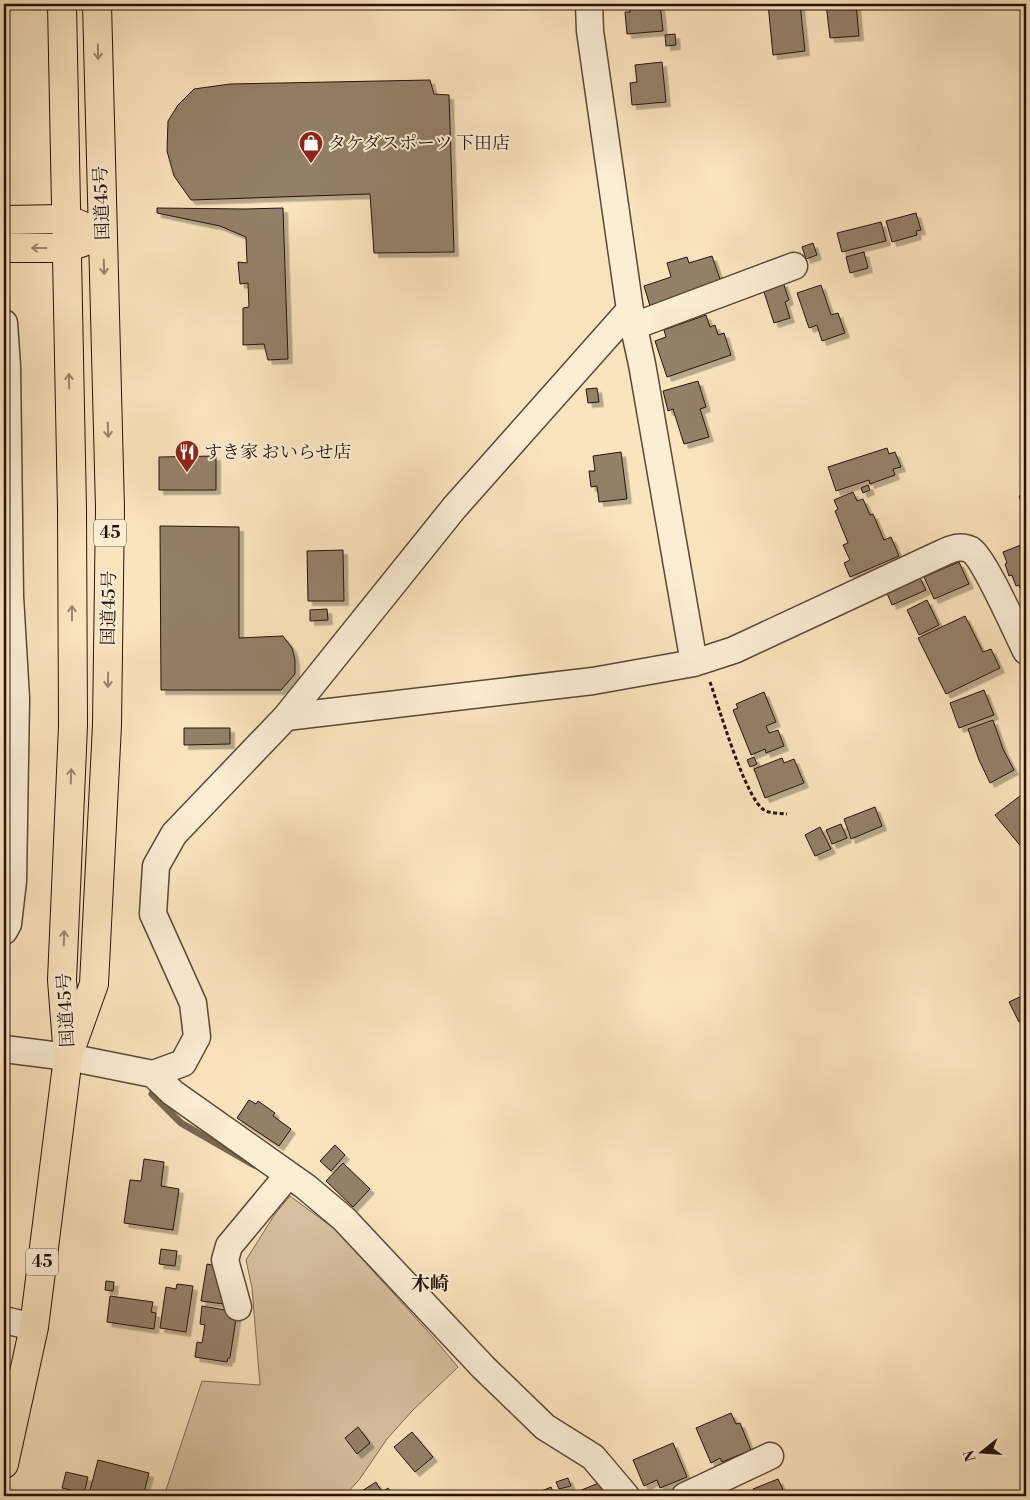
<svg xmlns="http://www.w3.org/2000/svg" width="1030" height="1500" font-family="'Libre Bodoni','Noto Serif JP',serif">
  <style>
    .green { fill: #d6c09f; stroke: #7e6a54 }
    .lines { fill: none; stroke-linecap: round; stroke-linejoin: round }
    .stream { stroke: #7a6651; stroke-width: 7 }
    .building { fill: #948068; stroke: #26130a; filter: url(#shadow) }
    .minor-casing { stroke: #5b4737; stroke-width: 29 }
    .highway-casing { stroke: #26130a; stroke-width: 30 }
    .path { stroke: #26130a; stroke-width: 3; stroke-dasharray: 4 2.5; stroke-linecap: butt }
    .minor { stroke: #fcedd5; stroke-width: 26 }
    .highway { stroke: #fae4be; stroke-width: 28 }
    .oneway { stroke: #9b866d }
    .labels { text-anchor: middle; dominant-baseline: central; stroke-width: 4; stroke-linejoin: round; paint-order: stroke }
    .shield { fill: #fcedd5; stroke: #665447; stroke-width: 1 }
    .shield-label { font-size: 16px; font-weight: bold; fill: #26130a }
    .poi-label { font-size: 18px; fill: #26130a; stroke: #fcedd5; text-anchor: start }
    .street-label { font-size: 18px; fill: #26130a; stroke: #fcedd5 }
    .neighbourhood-label { font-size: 19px; font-weight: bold; fill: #26130a; stroke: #fcedd5 }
  </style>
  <defs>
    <filter id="shadow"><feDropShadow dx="4.5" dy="4.5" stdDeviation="0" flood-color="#0004"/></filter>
  </defs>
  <rect width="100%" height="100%" fill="#fae4be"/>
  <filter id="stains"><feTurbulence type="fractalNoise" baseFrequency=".004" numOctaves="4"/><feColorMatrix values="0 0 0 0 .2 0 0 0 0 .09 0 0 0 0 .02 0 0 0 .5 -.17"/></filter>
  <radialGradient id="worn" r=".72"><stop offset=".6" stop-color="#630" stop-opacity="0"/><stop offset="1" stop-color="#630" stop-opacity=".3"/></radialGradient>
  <path class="green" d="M 290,1196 L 336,1230 L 431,1335 L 458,1367 L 412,1411 L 387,1439 L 359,1480 L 344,1496 L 164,1496 L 202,1381 L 260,1385 L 252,1288 L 246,1260 L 275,1214 Z"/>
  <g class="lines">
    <path class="stream" d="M 152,1094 L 181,1123 L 254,1165"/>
  </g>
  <path class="building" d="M 629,4 L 660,4 L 663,31 L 627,34 L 625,12 L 630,12 Z
    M 768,4 L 800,4 L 805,51 L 773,55 Z
    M 826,4 L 856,4 L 859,36 L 830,38 Z
    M 675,34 L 676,45 L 666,46 L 665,35 Z
    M 662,62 L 666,102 L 632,105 L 630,83 L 637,82 L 635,65 Z
    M 430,80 L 434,94 L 449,95 L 454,252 L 374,253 L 370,194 L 191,200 L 174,176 L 167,151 L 168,121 L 178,105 L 194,89 L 230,84 Z
    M 157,208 L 245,209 L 283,208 L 288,359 L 268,360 L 264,344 L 243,345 L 243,308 L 249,307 L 248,283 L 240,284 L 238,262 L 247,263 L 246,237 L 220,226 L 157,213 Z
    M 916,213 L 921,230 L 916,231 L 917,235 L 892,242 L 886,221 Z
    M 881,222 L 886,241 L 842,252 L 837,233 Z
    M 813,243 L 817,255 L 806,259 L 802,247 Z
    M 864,252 L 868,268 L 850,273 L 846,257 Z
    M 712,256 L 721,282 L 650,306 L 644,286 L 671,277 L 667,263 L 687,257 L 689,263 Z
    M 783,282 L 789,300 L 785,302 L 790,318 L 774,323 L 763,289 Z
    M 821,285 L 831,315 L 838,313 L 845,333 L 822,341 L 817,325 L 809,328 L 797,293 Z
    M 706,315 L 710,327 L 715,325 L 718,335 L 724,333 L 731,355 L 667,377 L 655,341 L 666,337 L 664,330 Z
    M 698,381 L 706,407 L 700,409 L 709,437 L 684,444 L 673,409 L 668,411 L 663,391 Z
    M 597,388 L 599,402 L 588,403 L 586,389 Z
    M 887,448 L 889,454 L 895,452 L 901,467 L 893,469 L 895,475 L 870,484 L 869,480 L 836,491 L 828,467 Z
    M 621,452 L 627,499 L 599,502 L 597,486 L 591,487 L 589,471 L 595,471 L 593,456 Z
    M 216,456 L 216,490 L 159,490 L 159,457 Z
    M 868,485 L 870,490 L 863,493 L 861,488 Z
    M 853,492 L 857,501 L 863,499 L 870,515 L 873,514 L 884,540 L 891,537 L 899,556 L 850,577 L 844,563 L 850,560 L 843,545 L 848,543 L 835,511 L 838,509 L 834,500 Z
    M 1026,494 L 1026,511 L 1024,512 L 1019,496 Z
    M 160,526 L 239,527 L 239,638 L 283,636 L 292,648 L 295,660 L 295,674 L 281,690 L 161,690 Z
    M 1026,543 L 1026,595 L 1025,591 L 1022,592 L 1019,585 L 1016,586 L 1012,575 L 1009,576 L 1005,564 L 1007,563 L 1003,552 Z
    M 343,550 L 344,601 L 308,601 L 307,551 Z
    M 959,562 L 969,584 L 934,599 L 924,577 Z
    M 919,576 L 926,590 L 892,605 L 886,591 Z
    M 927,600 L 939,625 L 919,635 L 907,610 Z
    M 327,609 L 328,620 L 310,621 L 310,610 Z
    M 965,616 L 983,652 L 991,649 L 1000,668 L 946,694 L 918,638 Z
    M 984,690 L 994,715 L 959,728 L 950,703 Z
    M 764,692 L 776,722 L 766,726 L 769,733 L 778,730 L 784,746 L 766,753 L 765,749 L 751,755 L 733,710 L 738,708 L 736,704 Z
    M 993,720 L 1003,749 L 1014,770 L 990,783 L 979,760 L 968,729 Z
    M 184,728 L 230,728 L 230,744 L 184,745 Z
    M 754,757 L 757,764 L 750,767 L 747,760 Z
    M 782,758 L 784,763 L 794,759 L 804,783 L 765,798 L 754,769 Z
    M 1020,796 L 1026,803 L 1026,846 L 1023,849 L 995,815 Z
    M 875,807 L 882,826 L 851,839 L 844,819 Z
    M 841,824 L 847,838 L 832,844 L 826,830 Z
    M 820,827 L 831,849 L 815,856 L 805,835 Z
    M 1026,994 L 1026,1018 L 1019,1022 L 1009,1002 Z
    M 249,1100 L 256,1104 L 258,1101 L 275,1113 L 273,1116 L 291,1129 L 279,1146 L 237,1118 Z
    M 335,1145 L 345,1155 L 331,1171 L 320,1161 Z
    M 144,1159 L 164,1162 L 161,1186 L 179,1189 L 173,1230 L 124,1223 L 130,1180 L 141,1181 Z
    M 343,1163 L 370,1189 L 353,1207 L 326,1181 Z
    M 161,1249 L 177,1251 L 175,1266 L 159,1264 Z
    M 207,1264 L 222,1267 L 224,1304 L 201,1301 Z
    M 106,1281 L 114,1282 L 113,1291 L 105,1290 Z
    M 177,1284 L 193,1286 L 186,1332 L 160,1328 L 166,1287 L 176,1289 Z
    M 110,1296 L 153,1302 L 151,1312 L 156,1313 L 154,1329 L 107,1322 Z
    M 202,1306 L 237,1312 L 230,1358 L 228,1358 L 227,1362 L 195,1357 L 197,1342 L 202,1343 L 205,1325 L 200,1324 Z
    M 731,1413 L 736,1424 L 740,1423 L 751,1450 L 722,1462 L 720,1458 L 711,1463 L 696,1428 Z
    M 358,1427 L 370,1443 L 357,1454 L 345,1438 Z
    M 412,1432 L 433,1457 L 415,1472 L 394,1447 Z
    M 673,1443 L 687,1477 L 660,1488 L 657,1480 L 644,1486 L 633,1460 Z
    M 98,1460 L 149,1473 L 143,1496 L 98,1496 L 89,1494 Z
    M 66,1472 L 88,1477 L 84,1493 L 62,1488 Z
    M 568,1478 L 571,1486 L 559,1489 L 556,1482 Z
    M 778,1479 L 786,1496 L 756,1496 L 753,1489 Z
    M 376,1482 L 382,1492 L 388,1488 L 393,1496 L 354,1496 Z
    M 601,1482 L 606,1493 L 598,1496 L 573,1496 L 572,1494 Z
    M 551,1487 L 555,1496 L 530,1496 Z"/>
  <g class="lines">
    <defs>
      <path id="minor" d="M 589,4 L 590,31 L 630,310 L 642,364 L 694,663
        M 4,323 L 7,366 L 10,596 L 16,698 L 13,881 L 8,924 L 4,931
        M 634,326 L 794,266
        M 286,717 L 593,681 L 694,663 L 734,650 L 938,555 C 949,550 959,544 971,550 C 984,558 1017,633 1026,651
        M 4,1049 L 68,1057 L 153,1074 L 183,1063 L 197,1037 L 193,1003 L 153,914 L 156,866 L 174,834 L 286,717 L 454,508 L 630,310
        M 153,1074 L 173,1093 L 306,1187 L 344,1219 L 483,1367 L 545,1427 L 593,1457 L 626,1496
        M 238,1307 L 225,1260 L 229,1246 L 288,1175
        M 4,1320 L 34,1327
        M 685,1496 L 770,1456"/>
      <path id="highway" d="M 4,220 L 66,219 L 83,226
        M 4,248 L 66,248 L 83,242
        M 71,1048 L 94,984 L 107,725 L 110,508 L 97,4
        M 4,1464 L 34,1327 L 68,1057 L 62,980 L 73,726 L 72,509 L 62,4"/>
    </defs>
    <use href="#minor" class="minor-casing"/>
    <use href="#highway" class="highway-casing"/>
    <path class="path" d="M 710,682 C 719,707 745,798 764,810 C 771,814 780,813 787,814"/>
    <use href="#minor" class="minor"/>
    <use href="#highway" class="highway"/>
  </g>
  <defs><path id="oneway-shaft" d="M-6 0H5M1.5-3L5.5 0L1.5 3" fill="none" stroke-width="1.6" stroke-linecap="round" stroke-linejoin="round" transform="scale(1.25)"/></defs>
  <g class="oneway">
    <use href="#oneway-shaft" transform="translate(98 52) rotate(89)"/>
    <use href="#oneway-shaft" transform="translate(39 248) rotate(-180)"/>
    <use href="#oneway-shaft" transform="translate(104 267) rotate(88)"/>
    <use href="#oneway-shaft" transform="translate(69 381) rotate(-91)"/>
    <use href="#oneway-shaft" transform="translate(108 430) rotate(88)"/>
    <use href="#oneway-shaft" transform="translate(72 613) rotate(-90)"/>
    <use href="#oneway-shaft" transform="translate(108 680) rotate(91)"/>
    <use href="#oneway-shaft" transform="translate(71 776) rotate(-88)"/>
    <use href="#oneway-shaft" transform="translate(64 938) rotate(-88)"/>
  </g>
  <defs>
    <symbol id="shop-pin" viewBox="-11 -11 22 30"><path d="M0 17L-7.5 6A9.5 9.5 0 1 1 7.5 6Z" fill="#8f2418" stroke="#fcedd5"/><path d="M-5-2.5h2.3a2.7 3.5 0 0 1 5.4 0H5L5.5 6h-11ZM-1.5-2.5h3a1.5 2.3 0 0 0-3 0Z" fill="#fff"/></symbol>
    <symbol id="restaurant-pin" viewBox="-11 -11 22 30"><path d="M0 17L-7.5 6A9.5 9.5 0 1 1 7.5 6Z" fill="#8f2418" stroke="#fcedd5"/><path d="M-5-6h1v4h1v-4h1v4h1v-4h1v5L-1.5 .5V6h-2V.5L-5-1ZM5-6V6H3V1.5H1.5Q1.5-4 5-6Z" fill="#fff"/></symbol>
  </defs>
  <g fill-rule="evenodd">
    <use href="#shop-pin" x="297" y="129" width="28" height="38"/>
    <use href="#restaurant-pin" x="173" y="438" width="28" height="38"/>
  </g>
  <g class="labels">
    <g class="shield">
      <rect x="94" y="519.5" width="32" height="27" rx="4"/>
      <rect x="26" y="1248.5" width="32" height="27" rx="4"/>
    </g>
    <g class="shield-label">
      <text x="110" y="533">45</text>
      <text x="42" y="1262">45</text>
    </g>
    <g class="poi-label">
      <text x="328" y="143">タケダスポーツ 下田店</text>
      <text x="204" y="452">すき家 おいらせ店</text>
    </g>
    <g class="street-label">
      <text transform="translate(102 203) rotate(-92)">国道45号</text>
      <text transform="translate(109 608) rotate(-89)">国道45号</text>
      <text transform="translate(66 1010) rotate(-93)">国道45号</text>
    </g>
    <g class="neighbourhood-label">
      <text x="430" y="1284">木崎</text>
    </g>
  </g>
  <rect width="1030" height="1500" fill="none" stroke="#fae4be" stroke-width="20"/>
  <rect x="5" y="5" width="1020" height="1490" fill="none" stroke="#26130a" stroke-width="2.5"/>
  <rect x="10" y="10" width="1010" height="1480" fill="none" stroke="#26130a"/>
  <g transform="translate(982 1452) rotate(253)" stroke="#fcedd5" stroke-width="4" paint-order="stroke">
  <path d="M0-4L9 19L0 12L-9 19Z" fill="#26130a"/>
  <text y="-8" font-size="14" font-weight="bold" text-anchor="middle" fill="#26130a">N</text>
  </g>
  <rect width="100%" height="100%" filter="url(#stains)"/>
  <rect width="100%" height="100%" fill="url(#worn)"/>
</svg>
